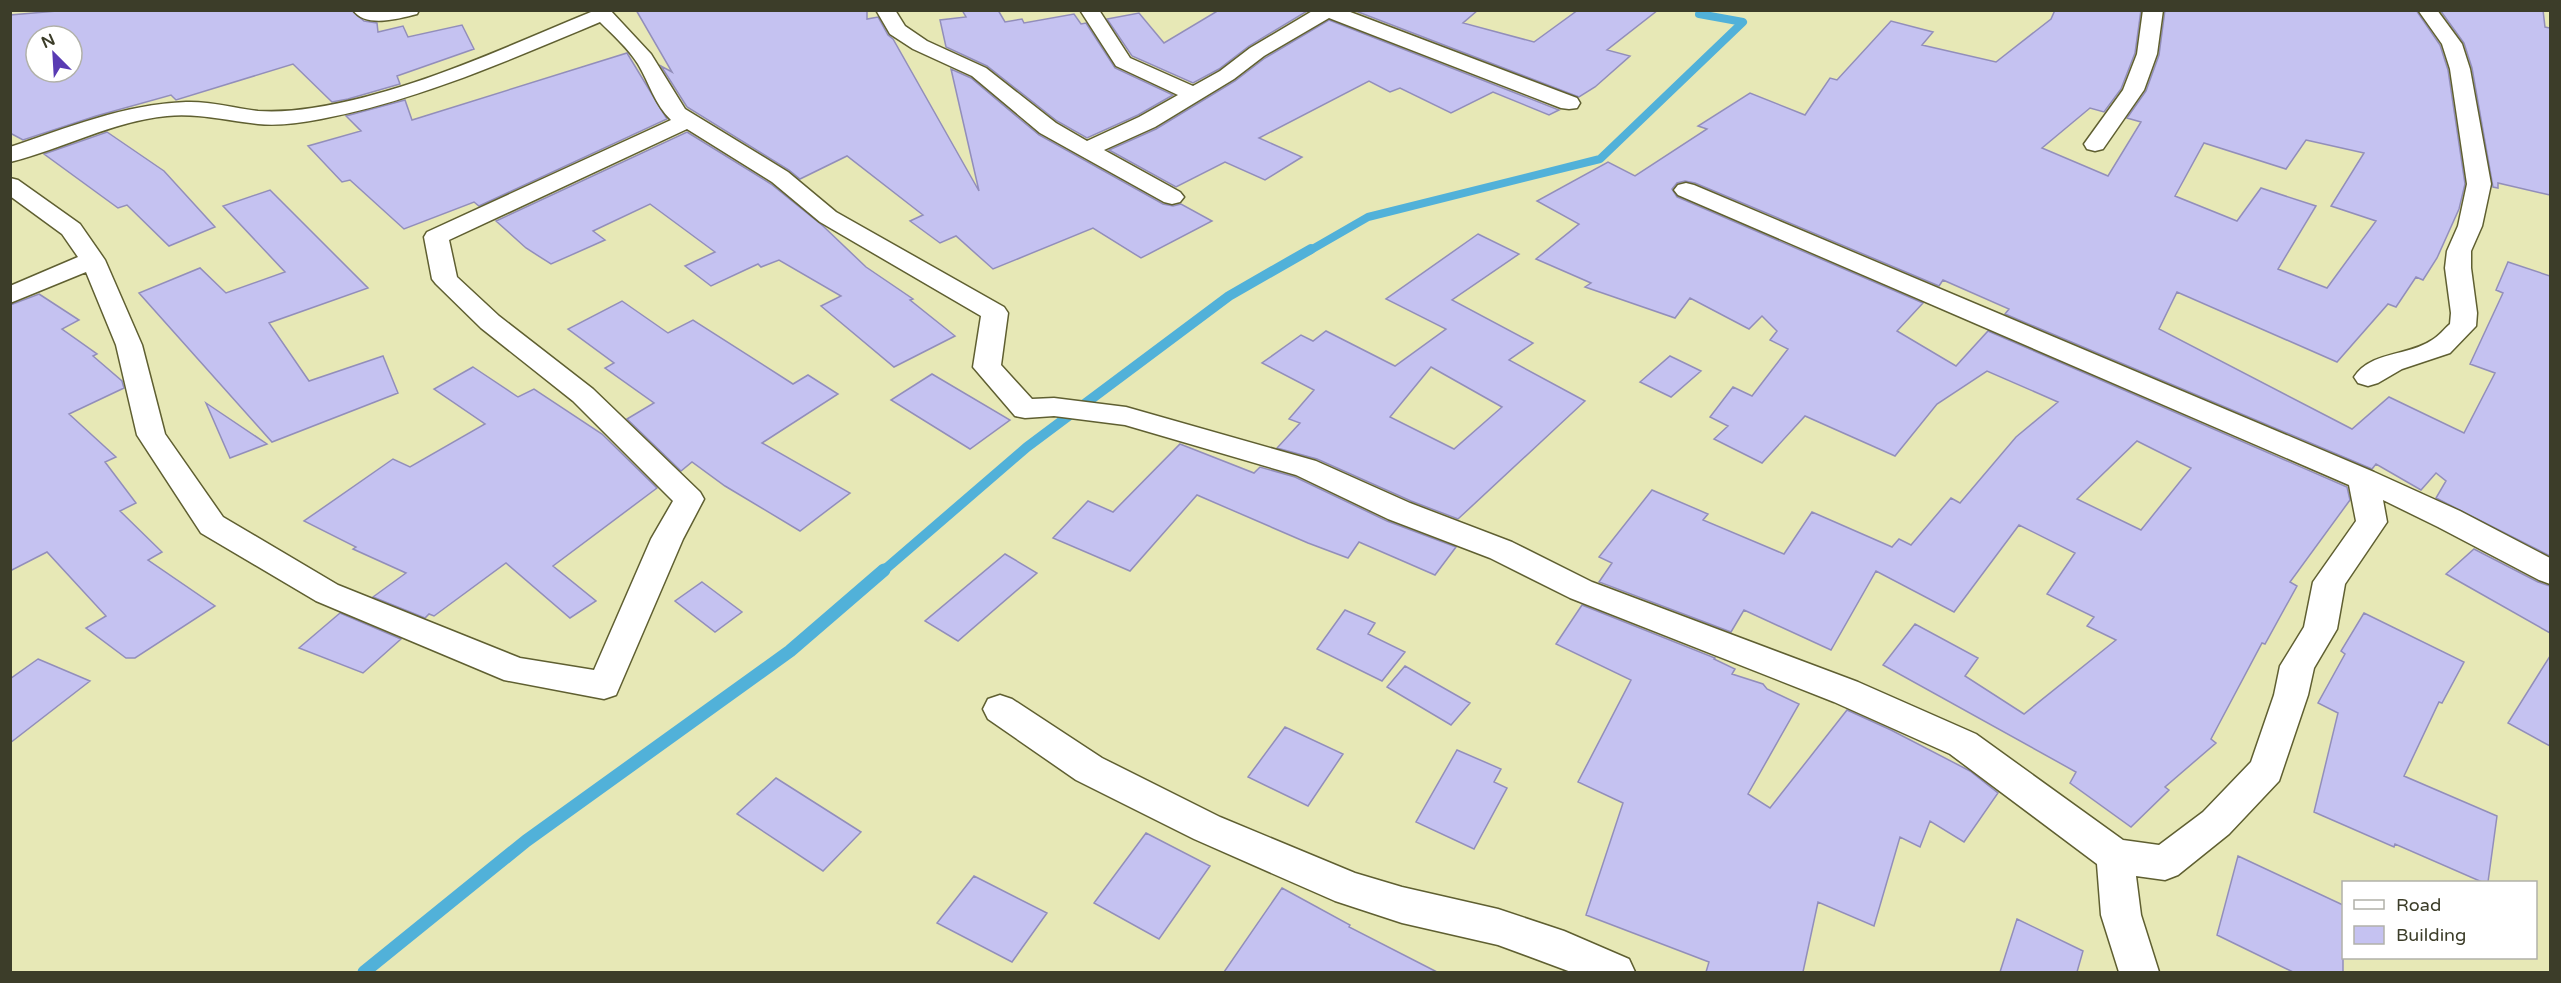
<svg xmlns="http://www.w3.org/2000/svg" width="2561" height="983" font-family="'Varela Round',sans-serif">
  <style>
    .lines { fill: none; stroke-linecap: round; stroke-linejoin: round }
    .stream-far2 { stroke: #51b1d9; stroke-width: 8 }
    .stream-far1 { stroke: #51b1d9; stroke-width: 10 }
    .stream { stroke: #51b1d9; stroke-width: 13 }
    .building { fill: #c5c2f1; stroke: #928eba; stroke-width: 1.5; fill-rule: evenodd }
    .minor-casing { stroke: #5f5f31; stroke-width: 3 }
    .minor { fill: #fff; fill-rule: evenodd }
  </style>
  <rect width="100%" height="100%" fill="#e7e8b6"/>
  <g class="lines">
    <path class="stream-far2" d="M 1309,251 L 1368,217 L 1600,159 L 1743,22 L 1699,14 L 1704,10"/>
    <path class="stream-far1" d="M 882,572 L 1027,447 L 1229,296 L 1311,249"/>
    <path class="stream" d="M 364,972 L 526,841 L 790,651 L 884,570"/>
  </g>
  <path class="building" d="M 69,10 L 351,10 L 364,21 L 377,23 L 378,32 L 403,26 L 408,37 L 462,25 L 474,49 L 397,76 L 400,84 L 348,99 L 332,102 L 293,64 L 176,100 L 171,95 L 96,116 L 23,140 L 10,133 L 10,15 ZM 36,36 L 72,36 L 72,72 L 36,72 Z
    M 636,10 L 867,10 L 867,19 L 878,17 L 888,35 L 893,39 L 979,191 L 951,69 L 971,78 L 1039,135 L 1163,204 L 1173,206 L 1181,204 L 1212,221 L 1141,258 L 1093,228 L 993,269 L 956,236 L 940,243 L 910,221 L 923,215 L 847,156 L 800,179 L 789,170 L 687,107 L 661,66 L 672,72 Z
    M 962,10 L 998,10 L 1005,22 L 1022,19 L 1024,23 L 1074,14 L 1081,24 L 1086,23 L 1115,68 L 1173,95 L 1138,115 L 1087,138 L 1057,121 L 987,66 L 946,47 L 940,20 L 966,17 Z
    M 1219,10 L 1309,10 L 1249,46 L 1219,69 L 1193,83 L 1132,56 L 1107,19 L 1139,13 L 1164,43 Z
    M 1353,10 L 1478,10 L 1463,23 L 1534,42 L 1578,10 L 1658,10 L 1607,50 L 1630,56 L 1595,87 L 1579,97 Z
    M 2055,10 L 2141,10 L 2135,53 L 2121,89 L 2104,112 L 2090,108 L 2042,148 L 2108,176 L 2141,122 L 2127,118 L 2146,91 L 2159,55 L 2165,10 L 2416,10 L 2440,45 L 2448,70 L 2465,184 L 2459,209 L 2437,258 L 2423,280 L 2416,277 L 2396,307 L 2388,304 L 2337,362 L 2177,292 L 2159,329 L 2352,429 L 2389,397 L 2464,433 L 2495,373 L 2470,364 L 2503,293 L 2496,290 L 2508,262 L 2550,276 L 2550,556 L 2436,498 L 2446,481 L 2436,473 L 2421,490 L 2376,464 L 2372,469 L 2005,314 L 2009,309 L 1943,280 L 1939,286 L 1695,183 L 1685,181 L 1677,183 L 1672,189 L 1677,197 L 1923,303 L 1897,331 L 1956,366 L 1988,331 L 2347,487 L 2350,500 L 2290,582 L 2297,586 L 2265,644 L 2262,643 L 2211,739 L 2216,743 L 2165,787 L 2169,790 L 2131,827 L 2070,783 L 2076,772 L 1883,665 L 1915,624 L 1978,658 L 1965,676 L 2024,714 L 2116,640 L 2087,626 L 2094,617 L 2047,594 L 2075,553 L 2019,525 L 1954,612 L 1876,571 L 1831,650 L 1744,610 L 1731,632 L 1599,582 L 1612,563 L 1599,557 L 1652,490 L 1708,514 L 1703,520 L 1784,554 L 1812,512 L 1892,547 L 1899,539 L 1911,545 L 1951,498 L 1960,503 L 2016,437 L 2058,402 L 1987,371 L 1937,404 L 1895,456 L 1805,416 L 1762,463 L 1714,439 L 1728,426 L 1710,417 L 1733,387 L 1752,396 L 1788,349 L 1770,340 L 1777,331 L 1762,316 L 1749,329 L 1690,298 L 1675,318 L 1585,287 L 1591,283 L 1536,259 L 1579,224 L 1537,201 L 1608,162 L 1635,176 L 1707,129 L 1698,126 L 1750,93 L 1805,115 L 1830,78 L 1837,80 L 1891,21 L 1933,32 L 1922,45 L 1996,62 L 2051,19 ZM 2306,140 L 2364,153 L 2331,206 L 2376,221 L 2327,288 L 2278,269 L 2316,206 L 2261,188 L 2237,221 L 2175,196 L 2204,143 L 2286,169 ZM 2137,441 L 2191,468 L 2141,530 L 2077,499 Z
    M 2440,10 L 2543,10 L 2545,27 L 2550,28 L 2550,195 L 2498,183 L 2498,188 L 2493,187 L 2472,68 L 2464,43 Z
    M 1329,20 L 1559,110 L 1549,115 L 1493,92 L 1451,113 L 1400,88 L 1390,92 L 1369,81 L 1259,138 L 1302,157 L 1265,180 L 1225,162 L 1176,187 L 1109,150 L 1156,129 L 1235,81 L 1265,58 Z
    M 627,53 L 667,119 L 479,206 L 474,202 L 404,229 L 350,180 L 342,182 L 308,146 L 361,131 L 346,116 L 405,100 L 412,120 Z
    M 107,132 L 164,171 L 215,227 L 169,246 L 127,205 L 118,208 L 44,154 Z
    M 687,132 L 771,184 L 823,226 L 866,267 L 913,299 L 910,300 L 955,336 L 894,367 L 821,306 L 841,296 L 779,260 L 761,267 L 758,264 L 711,286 L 685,266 L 715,252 L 650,204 L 593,231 L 605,240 L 551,264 L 526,248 L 496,221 Z
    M 270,190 L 368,288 L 269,323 L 309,381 L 383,356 L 398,393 L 272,442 L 139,293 L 200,268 L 226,293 L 285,272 L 223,206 Z
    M 1478,234 L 1519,254 L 1452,300 L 1533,343 L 1509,360 L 1585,401 L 1458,519 L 1411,501 L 1317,459 L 1277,448 L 1300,423 L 1289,419 L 1314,390 L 1262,363 L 1301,335 L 1313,341 L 1326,331 L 1395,366 L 1446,329 L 1386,299 ZM 1431,367 L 1502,407 L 1454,449 L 1390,417 Z
    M 39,294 L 79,320 L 62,329 L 97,354 L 93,356 L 122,381 L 124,388 L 69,414 L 116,457 L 105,462 L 136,503 L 120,511 L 162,552 L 148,560 L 215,606 L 135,658 L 126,658 L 86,628 L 106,616 L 47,552 L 10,571 L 10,305 Z
    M 622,301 L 668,333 L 693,320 L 793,384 L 808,375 L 838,394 L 762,443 L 850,493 L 800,531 L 725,486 L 692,462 L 681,471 L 627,419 L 654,403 L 605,368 L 614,363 L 568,329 Z
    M 1670,356 L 1701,371 L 1671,397 L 1640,382 Z
    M 473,367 L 518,397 L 534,389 L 602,434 L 657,488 L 553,566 L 596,601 L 570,618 L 506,563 L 434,616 L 429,614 L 425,618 L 373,597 L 406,573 L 353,549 L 356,547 L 304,521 L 393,459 L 410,467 L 485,424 L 434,389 Z
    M 932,374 L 1010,420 L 970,449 L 891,400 Z
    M 206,403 L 267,444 L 230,458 Z
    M 1180,444 L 1254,473 L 1260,467 L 1295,477 L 1387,521 L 1456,547 L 1435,575 L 1359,542 L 1348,558 L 1308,543 L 1197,495 L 1130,571 L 1053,538 L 1088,501 L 1113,512 Z
    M 2474,549 L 2538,582 L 2550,586 L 2550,633 L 2446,574 Z
    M 1005,554 L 1037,573 L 958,641 L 925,621 Z
    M 702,582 L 742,612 L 715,632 L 675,601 Z
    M 1582,605 L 1715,658 L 1714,659 L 1735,669 L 1732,674 L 1763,684 L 1767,689 L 1799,704 L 1748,794 L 1770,808 L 1847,710 L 1891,730 L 1970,771 L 1998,793 L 1964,842 L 1930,821 L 1920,847 L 1900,837 L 1874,926 L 1818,902 L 1803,972 L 1706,972 L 1709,962 L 1586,915 L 1623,803 L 1578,782 L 1631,680 L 1556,644 Z
    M 1345,610 L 1375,623 L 1368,634 L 1405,652 L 1382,681 L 1317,649 Z
    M 340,613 L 401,639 L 363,673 L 299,648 Z
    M 2364,613 L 2464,662 L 2442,703 L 2439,702 L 2404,776 L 2497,816 L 2488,882 L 2482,882 L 2395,844 L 2394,847 L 2314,812 L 2338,713 L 2318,703 L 2345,654 L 2341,651 Z
    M 2550,656 L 2550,746 L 2508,723 Z
    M 38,659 L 90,681 L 10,743 L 10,679 Z
    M 1405,666 L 1470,703 L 1451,725 L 1387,687 Z
    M 1285,727 L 1343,754 L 1308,806 L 1248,777 Z
    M 1457,750 L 1501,769 L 1494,782 L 1507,788 L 1474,849 L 1416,822 Z
    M 776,778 L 861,832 L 823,871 L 737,814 Z
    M 1146,833 L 1210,866 L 1159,939 L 1094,903 Z
    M 2238,856 L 2343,905 L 2343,972 L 2293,972 L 2217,935 Z
    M 974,876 L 1047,913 L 1012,962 L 937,923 Z
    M 1282,888 L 1350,925 L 1349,927 L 1437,972 L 1224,972 Z
    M 2017,919 L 2083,951 L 2077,972 L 2000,972 Z"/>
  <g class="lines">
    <defs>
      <path id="minor" d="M 353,10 L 419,10 L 417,14 C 398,19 365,28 353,10 Z
        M 590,10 L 610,10 L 651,54 L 685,109 L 788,172 L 836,212 L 1004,307 L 1008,313 L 1001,365 L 1032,399 L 1054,398 L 1126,407 L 1316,461 L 1410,503 L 1512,542 L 1592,582 L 1858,682 L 1976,734 L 2123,840 L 2159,845 L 2203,812 L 2251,762 L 2274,695 L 2280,666 L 2304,627 L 2313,582 L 2356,521 L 2349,485 L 1678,195 L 1674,190 L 1678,185 L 1686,183 L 1694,185 L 2374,472 L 2460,511 L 2550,558 L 2550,584 L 2539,580 L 2438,527 L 2383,500 L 2387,522 L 2345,584 L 2337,629 L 2314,668 L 2308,695 L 2279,781 L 2229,834 L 2178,875 L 2165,880 L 2136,876 L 2141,915 L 2159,972 L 2119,972 L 2101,915 L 2097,864 L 1950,754 L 1834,702 L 1570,598 L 1490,558 L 1388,519 L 1296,475 L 1125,425 L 1054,416 L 1025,418 L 1015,416 L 973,367 L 981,316 L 820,222 L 772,182 L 687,129 L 449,240 L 457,277 L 499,316 L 593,389 L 700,492 L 704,499 L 683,539 L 616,695 L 604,699 L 504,680 L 316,601 L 201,533 L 137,435 L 116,345 L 86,272 L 10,303 L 10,286 L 78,257 L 62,234 L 10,196 L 10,178 L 18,180 L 80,224 L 105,260 L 142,345 L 165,434 L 223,517 L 338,585 L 520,658 L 594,670 L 651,539 L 673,501 L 573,401 L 481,328 L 436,284 L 432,279 L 424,237 L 427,232 L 671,120 C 655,105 649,82 638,64 C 628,48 613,35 600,22 C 509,60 419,100 321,119 C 300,123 279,126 258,124 C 227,121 199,113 167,116 C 113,121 63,149 10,162 L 10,147 C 67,128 125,104 186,102 C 210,101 234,108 258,111 C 276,112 294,111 312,108 C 409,93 501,49 591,12 Z
        M 876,10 L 895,10 L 905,26 L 927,41 L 986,68 L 1056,123 L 1087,141 L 1139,117 L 1178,95 L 1116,66 L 1080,10 L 1099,10 L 1130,58 L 1193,86 L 1220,71 L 1250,48 L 1314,10 L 1345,10 L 1577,98 L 1580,103 L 1577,108 L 1569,109 L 1561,108 L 1329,18 L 1264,56 L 1234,79 L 1155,127 L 1104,150 L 1180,192 L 1184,197 L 1180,202 L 1172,204 L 1164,202 L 1040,133 L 972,76 L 913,49 L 890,34 Z
        M 2143,10 L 2163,10 L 2157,54 L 2144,90 L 2103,149 L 2095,151 L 2087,149 L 2084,144 L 2123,90 L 2137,54 Z
        M 2418,10 L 2437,10 L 2462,44 L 2470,69 L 2491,184 L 2482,226 L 2471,251 L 2471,268 L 2477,313 L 2476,326 L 2450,353 L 2402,369 L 2378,383 L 2368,386 L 2358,383 L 2354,377 C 2371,351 2409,356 2432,340 C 2439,336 2444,329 2450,324 L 2451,313 L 2445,268 L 2447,251 L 2458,226 L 2467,184 L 2450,69 L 2442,44 Z
        M 1000,695 L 1012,699 L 1102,758 L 1220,817 L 1355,873 L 1402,887 L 1498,909 L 1564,931 L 1629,959 L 1635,972 L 1571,972 L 1498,945 L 1402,923 L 1335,901 L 1194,839 L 1076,780 L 988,719 L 983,709 L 988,699 Z"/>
    </defs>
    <use href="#minor" class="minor-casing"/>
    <use href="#minor" class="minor"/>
  </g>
  <rect width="2561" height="983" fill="none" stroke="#3c3d29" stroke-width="24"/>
  <rect x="2342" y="881" width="195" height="78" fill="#ffffff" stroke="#b1b1a9" stroke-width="1.5"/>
  <rect x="2354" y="900" width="30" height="9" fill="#ffffff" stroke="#b1b1a9" stroke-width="1.5"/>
  <text x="2396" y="911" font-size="18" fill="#3c3d29">Road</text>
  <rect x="2354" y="926" width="30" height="18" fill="#c5c2f1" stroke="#b1b1a9" stroke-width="1.5"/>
  <text x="2396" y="941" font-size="18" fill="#3c3d29">Building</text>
  <g transform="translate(54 54) rotate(336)"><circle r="28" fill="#ffffff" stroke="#b1b1a9" stroke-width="1.5"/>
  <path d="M0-4.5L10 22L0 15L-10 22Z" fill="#593bb3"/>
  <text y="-9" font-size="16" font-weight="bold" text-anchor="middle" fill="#3c3d29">N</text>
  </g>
</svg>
